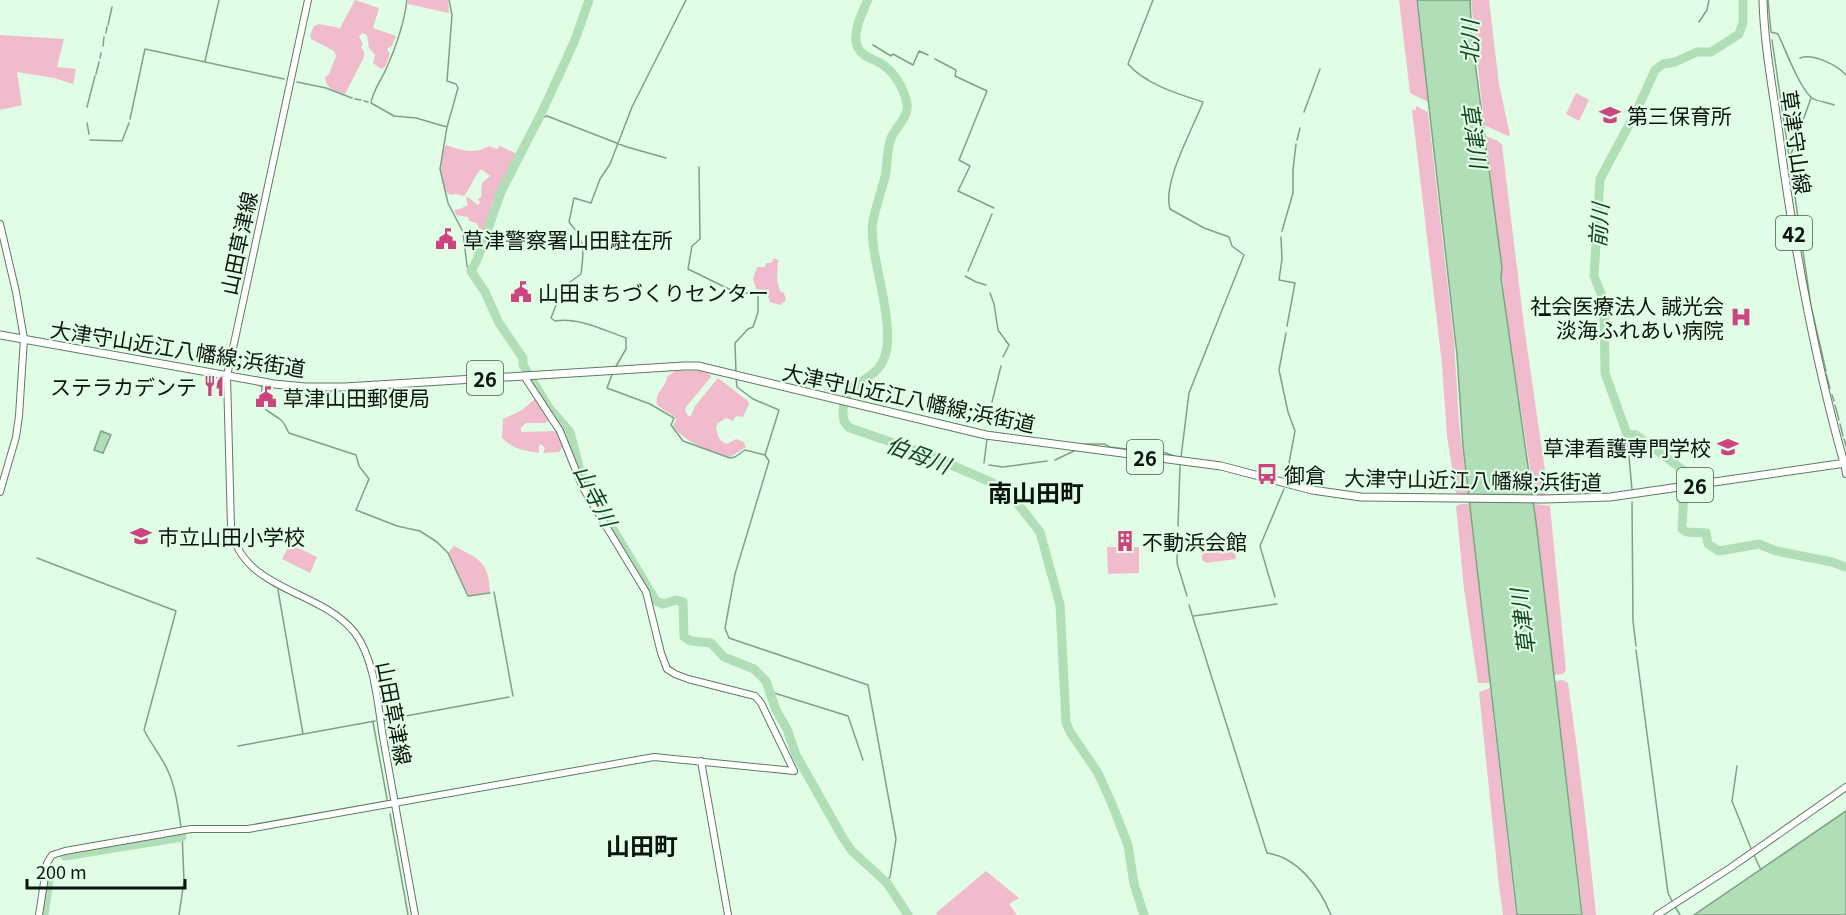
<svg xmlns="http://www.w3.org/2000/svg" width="1846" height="915" font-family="Georgia,'Noto Sans JP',serif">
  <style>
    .green { fill: #f0bccd }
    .water { fill: #afdeb7; stroke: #7ea284; stroke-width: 1.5 }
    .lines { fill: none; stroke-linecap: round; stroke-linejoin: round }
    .stream { stroke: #7ea284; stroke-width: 1.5 }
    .river { stroke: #afdeb7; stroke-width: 9 }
    .secondary-casing { stroke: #607964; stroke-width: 8 }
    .primary-casing { stroke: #607964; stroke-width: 9 }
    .secondary { stroke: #fff; stroke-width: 6 }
    .primary { stroke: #fff; stroke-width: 7 }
    .labels { text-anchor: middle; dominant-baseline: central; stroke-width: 4.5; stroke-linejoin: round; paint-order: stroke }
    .shield { fill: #e1fde5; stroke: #4b5b4e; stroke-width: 1.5 }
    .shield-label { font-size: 20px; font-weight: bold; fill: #0b150d }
    .poi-label { font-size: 21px; fill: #0b150d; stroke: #e1fde5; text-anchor: start }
    .street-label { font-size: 21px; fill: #0b150d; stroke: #e1fde5 }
    .water-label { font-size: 22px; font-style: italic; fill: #134622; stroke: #e1fde5 }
    .quarter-label { font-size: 24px; font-weight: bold; fill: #0b150d; stroke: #e1fde5 }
  </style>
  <rect width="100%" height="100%" fill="#e1fde5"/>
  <path class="green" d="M 355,0 L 379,8 L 373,28 L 396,36 L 392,46 L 387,49 L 390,54 L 385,67 L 381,69 L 373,63 L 375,55 L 369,48 L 367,35 L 362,33 L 359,37 L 363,44 L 361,47 L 364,52 L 364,57 L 345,94 C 335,92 326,88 325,78 L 329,74 L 336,56 L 334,51 L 311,39 L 310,35 L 314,26 L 319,24 L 340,28 Z
    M 408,0 L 448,0 L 449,13 L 408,4 Z
    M 1399,0 L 1416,0 L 1428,102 L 1410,93 Z
    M 1471,0 L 1489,0 L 1499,84 L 1510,135 L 1508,136 L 1484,125 Z
    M 0,35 L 64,39 L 57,67 L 76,69 L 73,84 L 54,78 L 17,72 L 22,105 L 0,110 Z
    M 1576,93 L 1589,100 L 1579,121 L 1566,114 Z
    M 1416,106 L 1428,112 L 1454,341 L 1459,422 L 1468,495 L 1456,493 L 1447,436 L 1442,364 L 1412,110 L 1416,110 Z
    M 1486,136 L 1498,141 L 1502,145 L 1525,333 L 1548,491 L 1546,495 L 1534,495 L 1506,311 Z
    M 446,145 C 460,150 475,155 489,146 L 497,149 L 500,146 L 517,154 C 518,161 511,174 506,175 C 506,184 499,198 492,202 L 493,211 L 484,231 L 479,228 L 477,223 L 469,221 L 468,217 L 456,215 L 454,210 L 460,209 L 468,205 L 466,198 L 468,197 L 478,205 L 480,202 L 478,199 L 481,197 L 482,183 L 490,176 L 481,169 C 473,178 471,187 464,196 L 455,194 L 450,195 L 444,190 C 441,175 438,158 446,145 Z
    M 774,258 L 778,260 L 777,280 L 780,291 L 784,293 L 786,300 L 780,305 L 770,302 L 766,290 L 757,291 L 753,279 L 757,267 L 765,267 L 766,263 L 771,263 Z
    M 675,371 L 702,371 L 711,375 L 711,377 L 686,407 L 685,410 L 688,416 L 691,416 L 695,406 L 718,378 L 748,401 L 749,404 L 743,417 L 736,416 L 733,421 L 726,418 L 718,423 L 716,428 C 718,436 718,440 727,444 L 736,439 L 744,442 L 746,447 L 730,457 C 709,452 686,443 673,426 L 676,421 L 675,417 L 657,405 C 654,392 666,388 667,377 Z
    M 535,399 L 546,416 L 550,420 L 545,423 L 526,423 L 521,428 L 521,432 L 557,431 L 563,444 L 560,452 L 543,453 L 545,448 L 541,444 L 539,446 L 539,453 C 521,450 515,450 502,438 L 503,419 L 522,410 Z
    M 1461,504 L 1469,504 L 1490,683 L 1478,683 L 1464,589 L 1456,506 Z
    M 1534,504 L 1550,506 L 1566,670 L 1563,674 L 1554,675 L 1552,663 Z
    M 1204,538 L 1235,546 L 1236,559 L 1206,563 L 1202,560 L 1202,540 Z
    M 290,544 L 317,557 L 310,573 L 282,559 Z
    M 454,546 C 479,559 489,561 490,593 L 469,596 L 448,553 Z
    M 1107,547 L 1139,547 L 1139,573 L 1108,574 Z
    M 1563,680 L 1568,683 C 1579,760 1588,837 1596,915 L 1583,915 L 1555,681 Z
    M 1490,688 L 1516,915 L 1503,915 L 1499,886 L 1479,692 Z
    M 986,871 L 1019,898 L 1009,904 L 1017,915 L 937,915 L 936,913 Z"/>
  <path class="water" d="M 1417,0 L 1470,0 L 1472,39 L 1502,268 L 1501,278 L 1536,522 L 1582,915 L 1517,915 L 1463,446 L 1457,355 Z
    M 101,431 L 111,435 L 103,453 L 94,450 Z
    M 1846,811 L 1846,915 L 1694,915 Z"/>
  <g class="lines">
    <path class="stream" d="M 407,0 C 404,24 396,47 386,69 C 381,81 373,90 371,103 L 394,116 L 416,118 L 447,127
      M 449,0 L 452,15 L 447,81 L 456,84 L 458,88 L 447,127 L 440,169 L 448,203 L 463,232 L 467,266 L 471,271
      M 1153,0 L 1128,64 C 1145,84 1178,94 1203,102 C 1193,129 1162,182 1170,209 L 1204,228 L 1229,237 L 1232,246 L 1244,255 L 1189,393 L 1181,457
      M 1768,0 L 1771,32
      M 1699,22 L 1707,10 L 1709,0
      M 108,25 L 112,7
      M 1771,32 L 1778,34 C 1785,49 1800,89 1812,98 C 1818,102 1827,102 1834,105
      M 106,33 L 107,27
      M 1772,40 L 1811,306 L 1826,371
      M 873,45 L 891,56 L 893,54 L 913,65 L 919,51 L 928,55
      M 103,46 L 104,37
      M 100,58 L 101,53
      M 1800,58 C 1813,53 1837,65 1846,75
      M 935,59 L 956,70 L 955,76 L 987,91 L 959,160 L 970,166 L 958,191 L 994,208
      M 205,61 L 219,0
      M 96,74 L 99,62
      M 297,82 L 326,88 L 352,98
      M 355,99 L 361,100
      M 364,101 L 368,102
      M 87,107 L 95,76
      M 1304,112 L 1320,69
      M 130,119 L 145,49 L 284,79
      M 538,119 L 547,116 L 627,147 L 666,158
      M 87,123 L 89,134
      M 90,140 L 122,141 L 129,123
      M 1297,140 L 1300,128
      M 1789,154 L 1791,154 L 1811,98
      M 699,167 L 700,239 L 692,246 L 688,269 L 735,292 L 758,294 L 758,312 L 753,327 L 748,329 L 735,343 L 736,373
      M 1282,231 L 1293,193 L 1293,170 L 1296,144
      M 1281,237 L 1282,259 L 1279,280 L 1295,283 L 1287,326
      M 968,271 L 992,214
      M 965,276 L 976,282 L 986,285
      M 990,293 L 994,304 L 998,330 L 1009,345 L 1003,357
      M 1286,333 L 1279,370 L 1288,412 L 1295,431 L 1286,479
      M 615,368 L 626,349 L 626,338 C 604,330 578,317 555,321 L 551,318 L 563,287 L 581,274 C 584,250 586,241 569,222 L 574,198 L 591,203 L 600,179 L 610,164 L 632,107 L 686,0
      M 613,372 L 607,388 L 650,404 L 674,418 L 671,425 L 683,441 L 730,458 L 735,457 L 745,450 L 765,455 L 769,461 L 735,574 L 725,628 L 729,638 L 868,685 L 896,839 L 890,877 L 886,881
      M 1826,374 L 1830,388
      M 736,378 L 737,387 L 753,399 L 779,410 L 765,455
      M 258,384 L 262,387 L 261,399 L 259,400 C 265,412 272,413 281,420 C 285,423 286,429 289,433 L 356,455 L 359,466 L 369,479 L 356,510 L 397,526 L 420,531 L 437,542 L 448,553 L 468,596 L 490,593
      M 1832,395 L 1834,401
      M 992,402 L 1001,366
      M 1835,405 L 1839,420
      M 1840,424 L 1843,436
      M 1627,434 L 1632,490
      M 1844,439 L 1846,446
      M 1084,444 L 1104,444 L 1110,447 L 1158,453 L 1163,452 L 1177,457
      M 1055,460 L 1074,451
      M 984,463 L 987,439
      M 989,465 L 1003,467 L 1047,461
      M 1632,502 L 1633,621 L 1636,646
      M 1178,526 L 1180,466
      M 1178,535 L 1177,563 L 1187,596
      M 37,558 L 176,611 L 144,730 C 151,744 162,757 168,771 C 176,789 178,808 181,827
      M 278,590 L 303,734
      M 494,592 L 513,696
      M 1275,597 L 1260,546 L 1284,489
      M 1189,605 L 1267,853 C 1298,857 1320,888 1331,915
      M 1194,616 L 1277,604
      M 1636,650 L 1668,893 L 1672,901
      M 771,692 L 848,716 L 863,760
      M 384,720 L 509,697
      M 373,722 L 387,799
      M 238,746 L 375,721
      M 1737,766 L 1732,801 L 1752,851
      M 390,814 L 408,915
      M 1754,855 L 1761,870
      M 1674,905 L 1680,915
      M 179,915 L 184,881 L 182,832"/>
    <path class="river" d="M 589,0 L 575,40 L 543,110 L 501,192 L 477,260 L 471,271 L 485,292 L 499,323 L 523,358 L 523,365 L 549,408 L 570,432 L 579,467 L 586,484 L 656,601 L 663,604 L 676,600 L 683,602 L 684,637 L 691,641 L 711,643 L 724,657 L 754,669 L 766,681 L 776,710 L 787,729 L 796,755 L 843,838 L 852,851 L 887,883 L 908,915
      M 868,0 C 862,12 851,35 858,48 C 862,56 873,59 880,63 C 894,71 904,88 907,104 C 909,116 897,126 892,136 C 886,149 888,163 885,177 C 881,192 876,206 873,221 C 869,240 881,281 884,302 C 887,320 891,344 883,361 C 871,385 844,379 843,412 C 843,419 844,424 850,428 L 926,454 L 993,483 L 1010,494 L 1040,532 L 1060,605 L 1066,722 L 1070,732 L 1098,773 L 1112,804 L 1128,845 L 1134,884 L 1144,915
      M 1683,483 L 1683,470 L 1636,435 L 1627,434 L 1605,373 L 1604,301 L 1594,276 L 1600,179 L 1637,110 L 1655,70 L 1663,64 L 1675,62 L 1697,52 L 1711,52 L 1739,34 L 1743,22 L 1743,0
      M 1684,490 L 1682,529 L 1687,532 L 1706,533 L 1708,544 L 1719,551 L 1759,544 L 1776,551 L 1832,562 L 1846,567
      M 65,856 L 182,837
      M 44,915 L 50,872"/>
    <defs>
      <path id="secondary" d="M 308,0 L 227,376 L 231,527 C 241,591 321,589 355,633 C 376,661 378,710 384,743 C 395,801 405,858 415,915
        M 0,224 L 16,292 L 24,339 L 19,416 L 16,437 L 0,492
        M 524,376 L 560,431 L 583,488 L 646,592 L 661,653 L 667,669 L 675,674 L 688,679 L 755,696 L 761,703 L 794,771
        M 1844,463 L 1846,474
        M 701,761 L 728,915
        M 39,915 L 47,863 L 52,855 L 65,851 L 191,829 L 248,829 L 654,757 L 794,771
        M 1657,915 L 1730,868 L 1846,787"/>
      <path id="primary" d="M 1763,0 C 1764,42 1772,85 1778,127 C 1793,241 1813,353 1844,463
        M 0,335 L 274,384 L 305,387 L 345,387 L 684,366 L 698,366 L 986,435 L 1221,466 L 1312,490 L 1361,497 L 1544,499 L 1610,497 L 1846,463"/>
    </defs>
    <use href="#secondary" class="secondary-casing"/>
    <use href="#primary" class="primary-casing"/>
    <use href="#secondary" class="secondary"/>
    <use href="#primary" class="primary"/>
  </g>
  <defs>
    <symbol id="school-bare" viewBox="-9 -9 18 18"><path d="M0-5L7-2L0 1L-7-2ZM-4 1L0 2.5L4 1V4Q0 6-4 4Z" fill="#cc4480" stroke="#e1fde5" stroke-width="2.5" paint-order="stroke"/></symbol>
    <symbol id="civic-bare" viewBox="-9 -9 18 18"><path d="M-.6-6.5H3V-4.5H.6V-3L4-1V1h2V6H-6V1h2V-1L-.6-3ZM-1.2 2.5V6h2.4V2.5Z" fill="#cc4480" stroke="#e1fde5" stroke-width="2.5" paint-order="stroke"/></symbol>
    <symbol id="hospital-bare" viewBox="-9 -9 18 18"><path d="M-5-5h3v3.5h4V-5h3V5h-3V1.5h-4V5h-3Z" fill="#cc4480" stroke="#e1fde5" stroke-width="2.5" paint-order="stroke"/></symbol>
    <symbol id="restaurant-bare" viewBox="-9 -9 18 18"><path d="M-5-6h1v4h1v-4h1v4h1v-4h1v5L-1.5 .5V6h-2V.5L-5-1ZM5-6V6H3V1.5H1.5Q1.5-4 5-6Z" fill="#cc4480" stroke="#e1fde5" stroke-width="2.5" paint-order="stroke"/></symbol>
    <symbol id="bus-bare" viewBox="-9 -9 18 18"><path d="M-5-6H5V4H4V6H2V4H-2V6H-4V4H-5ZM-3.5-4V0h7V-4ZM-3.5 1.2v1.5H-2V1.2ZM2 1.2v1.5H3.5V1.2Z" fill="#cc4480" stroke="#e1fde5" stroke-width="2.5" paint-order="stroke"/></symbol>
    <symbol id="building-bare" viewBox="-9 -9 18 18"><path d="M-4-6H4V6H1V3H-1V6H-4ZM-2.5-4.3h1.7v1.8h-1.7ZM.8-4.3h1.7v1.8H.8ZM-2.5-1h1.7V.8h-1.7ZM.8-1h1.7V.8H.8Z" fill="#cc4480" stroke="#e1fde5" stroke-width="2.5" paint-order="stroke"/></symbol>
  </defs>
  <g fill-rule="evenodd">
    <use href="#school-bare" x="1595" y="100" width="30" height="30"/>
    <use href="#civic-bare" x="431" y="224" width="30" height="30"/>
    <use href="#civic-bare" x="506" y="277" width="30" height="30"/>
    <use href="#hospital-bare" x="1726" y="302" width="30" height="30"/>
    <use href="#restaurant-bare" x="199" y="371" width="30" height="30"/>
    <use href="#civic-bare" x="251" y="382" width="30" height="30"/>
    <use href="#school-bare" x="1713" y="432" width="30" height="30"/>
    <use href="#bus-bare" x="1252" y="459" width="30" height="30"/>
    <use href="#school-bare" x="126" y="521" width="30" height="30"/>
    <use href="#building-bare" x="1110" y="526" width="30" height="30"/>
  </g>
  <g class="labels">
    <g class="shield">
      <rect x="1776" y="216" width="36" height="34" rx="4.5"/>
      <rect x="467" y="361" width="36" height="34" rx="4.5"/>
      <rect x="1127" y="440" width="36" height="34" rx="4.5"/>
      <rect x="1677" y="468" width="36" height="34" rx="4.5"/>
    </g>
    <g class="shield-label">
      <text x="1794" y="233">42</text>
      <text x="485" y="378">26</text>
      <text x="1145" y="457">26</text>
      <text x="1695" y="485">26</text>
    </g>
    <g class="poi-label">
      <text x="1627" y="115">第三保育所</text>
      <text x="463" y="239">草津警察署山田駐在所</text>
      <text x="538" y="292">山田まちづくりセンター</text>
      <text x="1724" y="305" text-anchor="end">社会医療法人 誠光会<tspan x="1724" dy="24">淡海ふれあい病院</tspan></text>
      <text x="197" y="386" text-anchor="end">ステラカデンテ</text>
      <text x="283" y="397">草津山田郵便局</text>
      <text x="1711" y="447" text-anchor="end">草津看護専門学校</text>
      <text x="1284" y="474">御倉</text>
      <text x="158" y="536">市立山田小学校</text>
      <text x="1142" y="541">不動浜会館</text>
    </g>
    <g class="street-label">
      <text transform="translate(1797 142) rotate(82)">草津守山線</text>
      <text transform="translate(238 243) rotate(-78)">山田草津線</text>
      <text transform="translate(178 348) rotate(9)">大津守山近江八幡線;浜街道</text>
      <text transform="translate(909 397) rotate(12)">大津守山近江八幡線;浜街道</text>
      <text transform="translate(1473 479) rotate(1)">大津守山近江八幡線;浜街道</text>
      <text transform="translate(395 713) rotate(79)">山田草津線</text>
    </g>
    <g class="water-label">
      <text transform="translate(1468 42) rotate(-90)">北川</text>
      <text transform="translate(1476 135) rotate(81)">草津川</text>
      <text transform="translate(1597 225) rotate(-86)">前川</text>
      <text transform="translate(919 453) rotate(21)">伯母川</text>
      <text transform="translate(597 495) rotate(63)">山寺川</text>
      <text transform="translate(1521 622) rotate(-97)">草津川</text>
    </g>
    <g class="quarter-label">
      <text x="1036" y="491">南山田町</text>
      <text x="642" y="844">山田町</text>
    </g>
  </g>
  <path d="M27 879v9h158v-9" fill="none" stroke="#0b150d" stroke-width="3"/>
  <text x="36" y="879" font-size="18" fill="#0b150d" stroke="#e1fde5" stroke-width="4.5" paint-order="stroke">200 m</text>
</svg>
